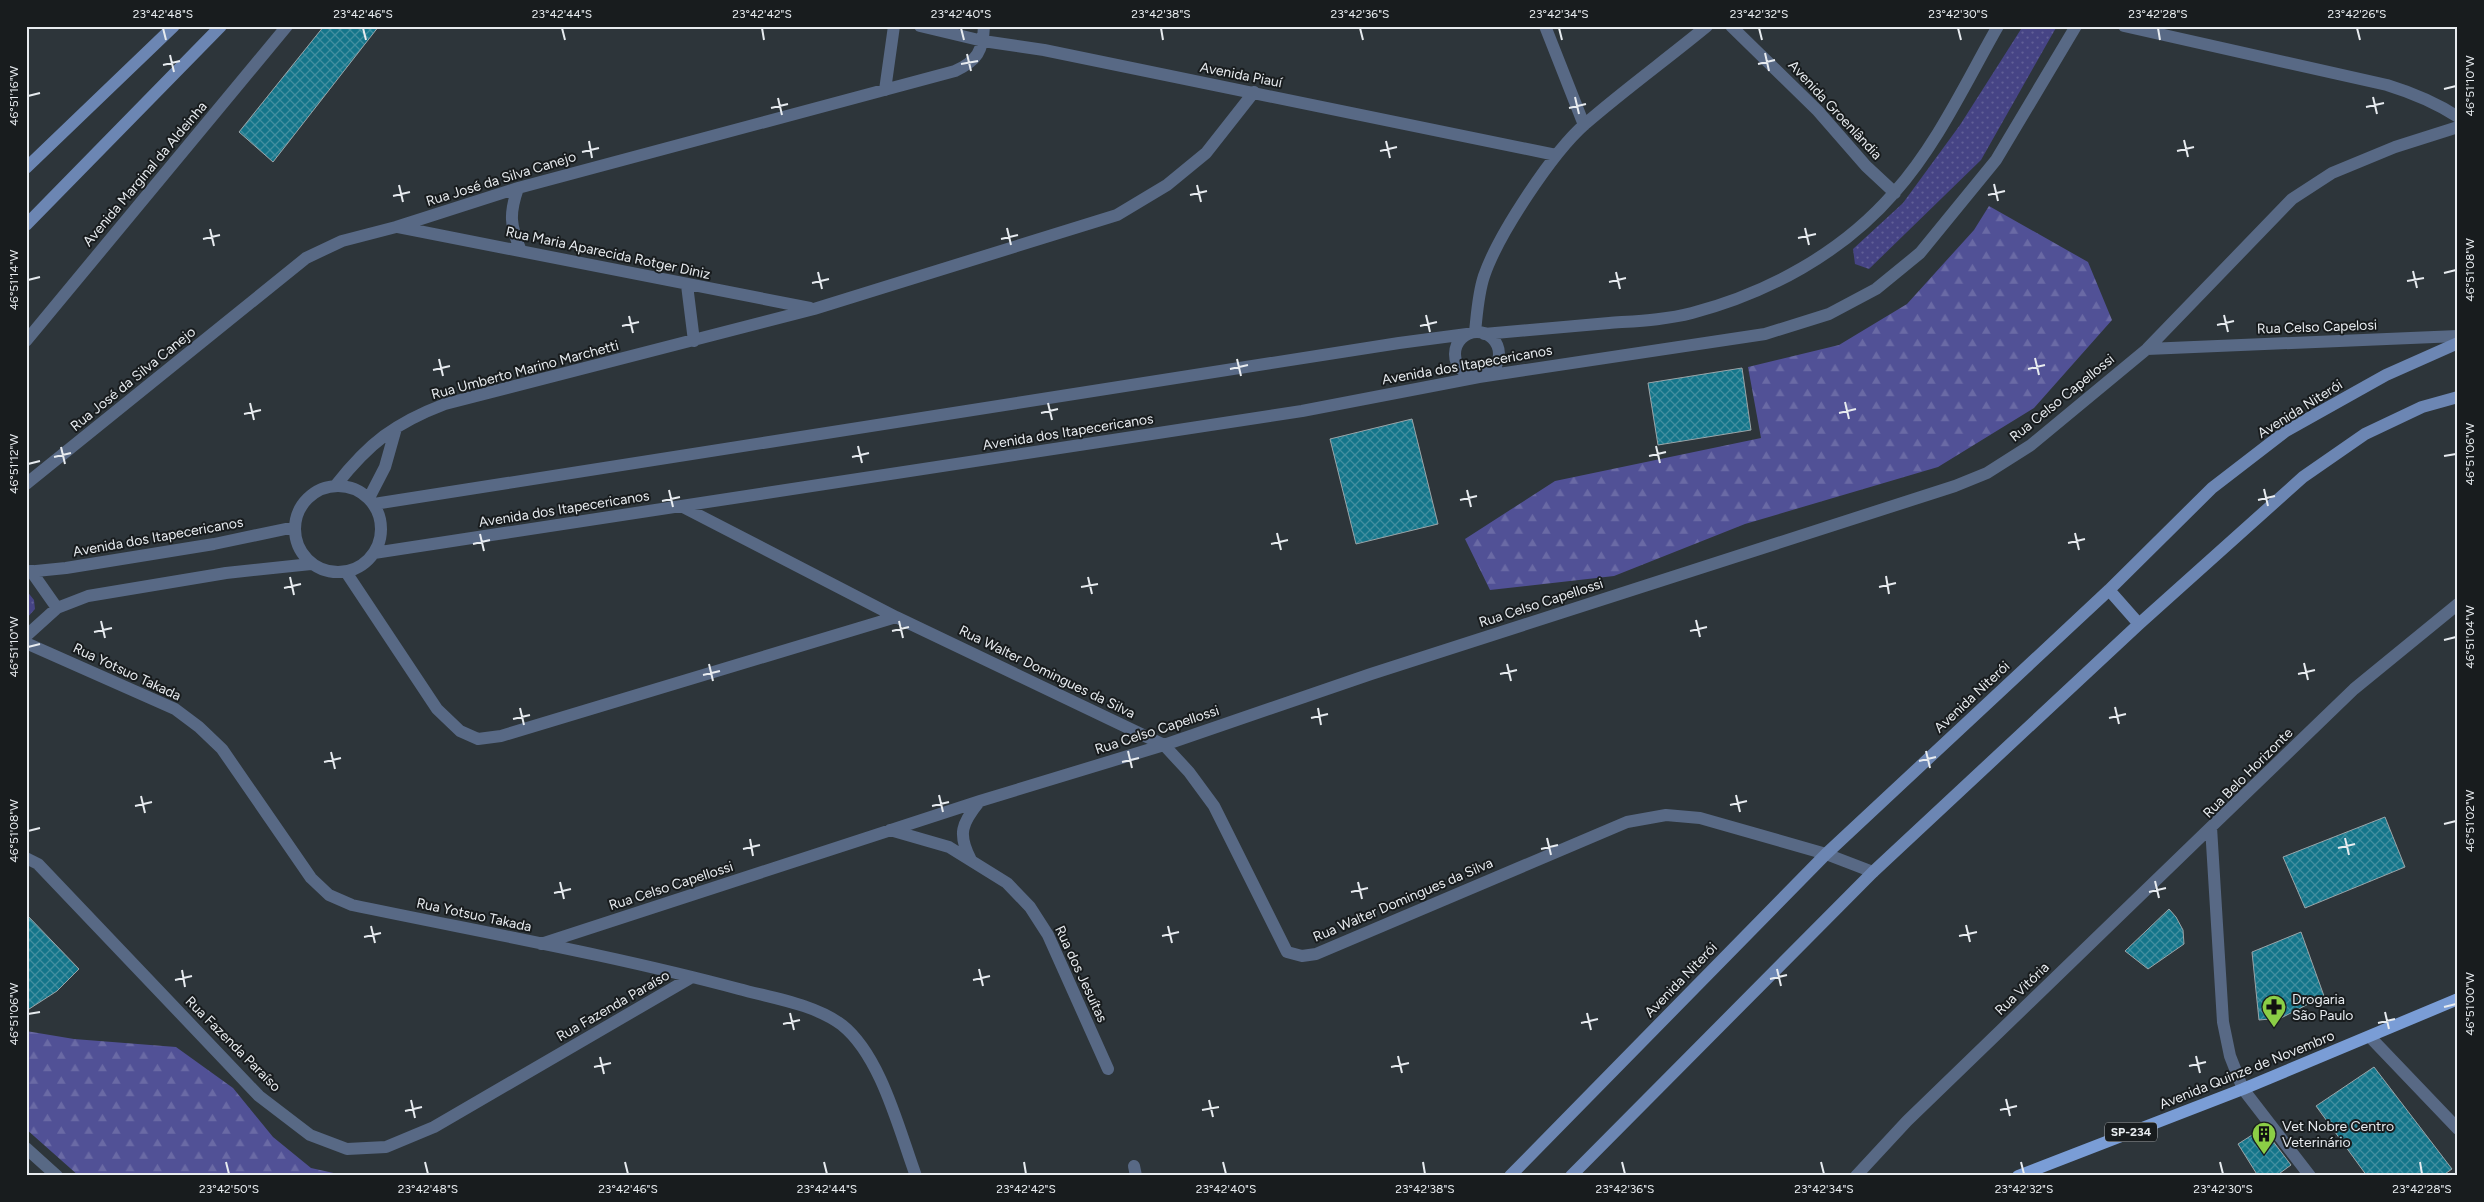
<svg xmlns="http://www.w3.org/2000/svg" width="2484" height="1202" font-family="Figtree,sans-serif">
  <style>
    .grass { fill: url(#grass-dots) }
    .forest { fill: url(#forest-firs) }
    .building { fill: url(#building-cross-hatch); stroke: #9aa5a9 }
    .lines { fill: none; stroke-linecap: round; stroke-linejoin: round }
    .lane { stroke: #586985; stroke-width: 12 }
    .street { stroke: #586985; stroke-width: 12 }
    .secondary { stroke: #6c86b3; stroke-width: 12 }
    .primary { stroke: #7a9dd6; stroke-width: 12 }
    .ticks { fill: none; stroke: #e7ebef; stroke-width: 2 }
    .labels { text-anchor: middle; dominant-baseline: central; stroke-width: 4; stroke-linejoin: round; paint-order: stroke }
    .shield { fill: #181c1e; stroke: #a9adb0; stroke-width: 1 }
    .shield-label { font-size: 12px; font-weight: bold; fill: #e7ebef }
    .street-label { font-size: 14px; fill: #e7ebef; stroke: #181c1e }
    .poi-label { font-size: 14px; fill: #e7ebef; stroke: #181c1e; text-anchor: start }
    .neatline { fill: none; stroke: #e7ebef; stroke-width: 2 }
    .ticks-label { font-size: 12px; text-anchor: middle; fill: #e7ebef }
  </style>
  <defs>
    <pattern id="grass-dots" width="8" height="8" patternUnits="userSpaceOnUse" patternTransform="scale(1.25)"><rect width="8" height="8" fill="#464485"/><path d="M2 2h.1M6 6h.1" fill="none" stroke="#615f97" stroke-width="1.8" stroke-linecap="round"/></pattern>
    <pattern id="forest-firs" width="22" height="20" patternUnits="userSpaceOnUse" patternTransform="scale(1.25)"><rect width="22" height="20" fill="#515196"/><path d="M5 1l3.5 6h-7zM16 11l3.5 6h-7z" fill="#6a6aa5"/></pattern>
    <pattern id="building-cross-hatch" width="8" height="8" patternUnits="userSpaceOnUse" patternTransform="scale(1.25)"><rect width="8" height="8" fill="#14758a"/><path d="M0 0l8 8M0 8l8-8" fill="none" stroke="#428fa0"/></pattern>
  </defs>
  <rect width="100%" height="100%" fill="#2d353a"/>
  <path class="grass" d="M 2023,26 L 2057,26 L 1981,160 L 1869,269 L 1855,264 L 1853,249 L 1903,203 L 1960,125 Z
    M 26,590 L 34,600 L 35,609 L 26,619 Z"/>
  <path class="forest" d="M 1989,206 L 2088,262 L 2112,320 L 2034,408 L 1938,467 L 1745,524 L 1614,576 L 1490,590 L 1465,539 L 1555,481 L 1761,438 L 1748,367 L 1839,345 L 1907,304 L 1974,230 Z
    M 26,1031 L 74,1039 L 176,1047 L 233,1088 L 273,1137 L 311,1168 L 347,1176 L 79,1176 L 26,1129 Z"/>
  <path class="building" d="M 324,26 L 379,26 L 273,162 L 239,132 Z
    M 1742,368 L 1751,430 L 1658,445 L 1648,383 Z
    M 1412,419 L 1438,524 L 1356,544 L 1330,439 Z
    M 2385,817 L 2405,867 L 2305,908 L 2283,857 Z
    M 2169,909 L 2176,917 L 2183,930 L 2184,944 L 2148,969 L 2125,951 Z
    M 26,914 L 79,969 L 57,991 L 26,1011 Z
    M 2301,932 L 2324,996 L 2281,1018 L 2259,1020 L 2252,952 Z
    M 2374,1067 L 2452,1169 L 2442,1176 L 2367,1176 L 2316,1106 Z
    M 2263,1128 L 2291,1165 L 2276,1176 L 2258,1176 L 2238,1144 Z"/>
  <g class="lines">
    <path class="lane" d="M 1134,1166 L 1136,1176"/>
    <path class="street" d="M 920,26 L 983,41 L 1044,50 L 1556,155
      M 1545,26 L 1584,125
      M 1731,26 L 1818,111 L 1866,166 L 1895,193
      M 2124,26 L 2387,85 C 2413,93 2435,102 2458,117
      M 885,90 L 894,26
      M 518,188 C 509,214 510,225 521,251
      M 398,227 L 810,308
      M 687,285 L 694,341
      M 1475,332 C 1477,314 1478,294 1484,276 C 1498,235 1552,153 1585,124 C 1624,90 1667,59 1707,26
      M1455 354a22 22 0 1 1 44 0a22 22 0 1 1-44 0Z
      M 1484,334 C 1526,330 1568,327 1609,323 C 1636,321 1665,320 1692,313 C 1768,293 1842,253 1894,193 C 1937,145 1966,82 1998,26
      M 26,341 L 287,26
      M 2147,349 L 2458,336
      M 26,484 L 306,258 L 342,241 L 396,227 L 518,188 L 955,71 C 977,61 983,51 984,26
      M 336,485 C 369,443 395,423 445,404 L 814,309 L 1117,215 L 1167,185 L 1206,153 L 1254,92
      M295 529a43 43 0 1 1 86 0a43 43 0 1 1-86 0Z
      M 369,498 L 385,467 L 396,428
      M 374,504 L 1399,343 L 1467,334
      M 681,506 L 896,617 L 1164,745 L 1189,772 L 1214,806 L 1287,952 L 1302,956 L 1316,954 L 1627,822 L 1666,815 L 1700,818 L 1826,854 L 1873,872
      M 374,553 L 1302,411 L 1479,377 L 1765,334 L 1829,314 L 1876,289 L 1920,253 L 1996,160 L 2076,26
      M 31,571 L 57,608
      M 26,572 L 66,568 L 214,544 L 295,527
      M 346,572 L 437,709 L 460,731 L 478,739 L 501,736 L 896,617
      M 26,636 L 57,608 L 88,596 L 226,573 L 311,564
      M 26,643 L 175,709 L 199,727 L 222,749 L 311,878 L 329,895 L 352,905 C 481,932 612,955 739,989 C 772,998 814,1004 842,1025 C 881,1056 899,1130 916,1176
      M 890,830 L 949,847 L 1007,883 L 1030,907 L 1048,935 L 1108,1069
      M 26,858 L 38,864 L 259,1096 L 310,1135 L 347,1149 L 386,1147 L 434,1127 L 692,977
      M 971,860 C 957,834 962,823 979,802
      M 541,944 L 980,801 L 1164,745 L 1371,674 L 1955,486 L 1987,473 L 2031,445 L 2147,349 L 2292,199 L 2332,173 L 2395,147 L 2458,127
      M 2370,1037 L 2458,1129
      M 26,1148 L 57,1176
      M 1856,1176 L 1907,1121 L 2211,827
      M 2310,1176 L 2243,1089 L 2230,1056 L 2223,1022 L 2211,827 L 2354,689 L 2458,604"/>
    <path class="secondary" d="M 26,168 L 174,26
      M 26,225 L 221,26
      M 2109,590 L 2139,624
      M 1510,1176 L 1826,854 L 2109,590 L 2212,488 L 2286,431 L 2386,375 L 2458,343
      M 1571,1176 L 1873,872 L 2139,624 L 2303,477 L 2365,434 L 2422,407 L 2458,397"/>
    <path class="primary" d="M 2018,1176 L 2243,1089 L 2458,999"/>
  </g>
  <path class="ticks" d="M 163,28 L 166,40M 363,28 L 366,40M 562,28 L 565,40M 762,28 L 764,40M 961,28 L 964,40M 1161,28 L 1163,40M 1360,28 L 1363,40M 1559,28 L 1562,40M 1759,28 L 1762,40M 1958,28 L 1961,40M 2158,28 L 2160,40M 2357,28 L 2360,40M 1765,53 L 1769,71M 967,54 L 971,71M 170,55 L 174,72M 961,64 L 978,61M 1758,64 L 1775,60M 163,65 L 180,61M 2444,89 L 2456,86M 28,96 L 40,93M 1575,97 L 1579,114M 2373,97 L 2377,114M 778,98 L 782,115M 2366,107 L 2384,103M 771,108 L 788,104M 1569,108 L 1586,104M 2184,140 L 2188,157M 589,141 L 592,158M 1386,141 L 1390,158M 1380,151 L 1397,147M 2177,151 L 2194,147M 582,152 L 599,148M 1994,184 L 1998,201M 399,185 L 403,202M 1197,185 L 1201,202M 1190,195 L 1207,191M 1988,195 L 2005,191M 393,196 L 410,192M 1007,228 L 1011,245M 1805,228 L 1809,245M 210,229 L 214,246M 1798,238 L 1816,234M 203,239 L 220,235M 1001,239 L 1018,235M 2413,271 L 2417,288M 818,272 L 822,289M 1616,272 L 1620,289M 2444,273 L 2456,270M 28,280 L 40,277M 2407,281 L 2424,278M 1609,282 L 1626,278M 812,283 L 829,279M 1426,315 L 1430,332M 2224,315 L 2228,332M 629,316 L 633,333M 2217,325 L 2234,321M 622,326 L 639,322M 1420,326 L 1437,322M 2035,358 L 2039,375M 439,359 L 443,376M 1237,359 L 1241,376M 1230,369 L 1248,365M 2028,369 L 2045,365M 433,370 L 450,366M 1845,402 L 1849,419M 250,403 L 254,420M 1048,403 L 1052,420M 1041,413 L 1058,409M 1839,413 L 1856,409M 244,414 L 261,410M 858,446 L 862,463M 1656,446 L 1660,463M 61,447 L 65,464M 1649,456 L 1666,452M 2444,456 L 2456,454M 54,457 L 71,453M 852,457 L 869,453M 28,464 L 40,461M 2264,489 L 2268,506M 669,490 L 673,507M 1467,490 L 1471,507M 1460,500 L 1477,496M 2258,500 L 2275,496M 662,501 L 680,497M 1277,533 L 1281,550M 2075,533 L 2079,550M 480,534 L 484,551M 2068,543 L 2085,539M 473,544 L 490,540M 1271,544 L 1288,540M 1886,576 L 1889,594M 290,577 L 294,595M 1088,577 L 1092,594M 1081,587 L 1098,584M 1879,587 L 1896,583M 284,588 L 301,584M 1696,620 L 1700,637M 101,621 L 105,638M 899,621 L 903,638M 892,631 L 909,627M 1690,631 L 1707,627M 94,632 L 112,628M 2444,640 L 2456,637M 28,647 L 40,644M 2304,663 L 2308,680M 709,664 L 713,681M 1507,664 L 1511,681M 1500,674 L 1517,670M 2298,674 L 2315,670M 703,675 L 720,671M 2115,707 L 2119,724M 520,708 L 524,725M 1318,708 L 1321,725M 1311,718 L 1328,714M 2109,718 L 2126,714M 513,719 L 530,715M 1128,751 L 1132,768M 1926,751 L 1930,768M 331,752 L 335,769M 1919,761 L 1936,757M 324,762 L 341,758M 1122,762 L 1139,758M 939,795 L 943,812M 1736,795 L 1740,812M 141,796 L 145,813M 1730,805 L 1747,801M 135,806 L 152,802M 932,806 L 949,802M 2444,824 L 2456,821M 28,831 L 40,828M 1547,838 L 1551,855M 2345,838 L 2349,855M 750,839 L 753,856M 2338,848 L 2355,844M 743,849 L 760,845M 1541,849 L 1558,845M 2155,881 L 2159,898M 560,882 L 564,899M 1358,882 L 1362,899M 1351,892 L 1368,888M 2149,892 L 2166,888M 554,893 L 571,889M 1966,925 L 1970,942M 371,926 L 375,943M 1168,926 L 1172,943M 1162,936 L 1179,932M 1959,936 L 1977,932M 364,937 L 381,933M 979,969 L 983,986M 1777,969 L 1781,986M 182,970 L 185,987M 1770,979 L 1787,975M 175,980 L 192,976M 973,980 L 990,976M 2444,1007 L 2456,1004M 2385,1012 L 2389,1029M 790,1013 L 794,1030M 1587,1013 L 1591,1030M 28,1014 L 40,1012M 1581,1023 L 1598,1019M 2378,1023 L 2395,1019M 783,1024 L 800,1020M 1398,1056 L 1402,1073M 2196,1056 L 2200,1073M 600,1057 L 604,1074M 2189,1066 L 2206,1062M 594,1067 L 611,1063M 1391,1067 L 1409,1063M 2006,1099 L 2010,1116M 411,1100 L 415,1118M 1209,1100 L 1213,1117M 1202,1110 L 1219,1107M 2000,1110 L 2017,1106M 405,1111 L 422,1107M 226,1162 L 229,1174M 425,1162 L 428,1174M 625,1162 L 628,1174M 824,1162 L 827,1174M 1024,1162 L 1026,1174M 1223,1162 L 1226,1174M 1423,1162 L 1425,1174M 1622,1162 L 1625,1174M 1821,1162 L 1824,1174M 2021,1162 L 2024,1174M 2220,1162 L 2223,1174M 2420,1162 L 2422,1174"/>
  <defs>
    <symbol id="pharmacy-pin" viewBox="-11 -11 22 30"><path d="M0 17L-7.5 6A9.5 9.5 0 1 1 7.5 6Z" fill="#8bce46" stroke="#181c1e"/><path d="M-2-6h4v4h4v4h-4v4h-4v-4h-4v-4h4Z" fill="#111"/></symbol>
    <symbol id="building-pin" viewBox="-11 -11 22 30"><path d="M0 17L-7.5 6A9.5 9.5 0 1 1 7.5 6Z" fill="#8bce46" stroke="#181c1e"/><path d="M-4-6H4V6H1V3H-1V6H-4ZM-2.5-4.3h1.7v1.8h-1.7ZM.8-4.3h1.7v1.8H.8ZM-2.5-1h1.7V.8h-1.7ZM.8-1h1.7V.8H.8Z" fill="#111"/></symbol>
  </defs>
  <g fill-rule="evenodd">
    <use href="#pharmacy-pin" x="2260" y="993" width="28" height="38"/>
    <use href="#building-pin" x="2250" y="1120" width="28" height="38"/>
  </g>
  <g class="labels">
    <rect class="shield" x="2105" y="1122.5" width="52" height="19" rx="4"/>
    <g class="shield-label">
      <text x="2131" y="1132">SP-234</text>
    </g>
    <g class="street-label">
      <text transform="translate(1241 75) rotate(11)">Avenida Piauí</text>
      <text transform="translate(1835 110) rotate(47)">Avenida Groenlândia</text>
      <text transform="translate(145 174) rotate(-50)">Avenida Marginal da Aldeinha</text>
      <text transform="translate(501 179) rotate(-17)">Rua José da Silva Canejo</text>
      <text transform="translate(608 253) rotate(12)">Rua Maria Aparecida Rotger Diniz</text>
      <text transform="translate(2317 327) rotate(-2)">Rua Celso Capelosi</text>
      <text transform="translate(1467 365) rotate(-10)">Avenida dos Itapecericanos</text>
      <text transform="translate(525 370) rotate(-15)">Rua Umberto Marino Marchetti</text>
      <text transform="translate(133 379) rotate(-39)">Rua José da Silva Canejo</text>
      <text transform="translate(2062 398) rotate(-39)">Rua Celso Capellossi</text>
      <text transform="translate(2300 409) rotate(-32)">Avenida Niterói</text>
      <text transform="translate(1068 432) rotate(-9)">Avenida dos Itapecericanos</text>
      <text transform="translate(564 509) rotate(-9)">Avenida dos Itapecericanos</text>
      <text transform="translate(158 537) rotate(-10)">Avenida dos Itapecericanos</text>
      <text transform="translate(1541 603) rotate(-18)">Rua Celso Capellossi</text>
      <text transform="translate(127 672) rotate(25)">Rua Yotsuo Takada</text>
      <text transform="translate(1047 672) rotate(26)">Rua Walter Domingues da Silva</text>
      <text transform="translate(1972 697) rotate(-43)">Avenida Niterói</text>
      <text transform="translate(1157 730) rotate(-18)">Rua Celso Capellossi</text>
      <text transform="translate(2248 773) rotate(-45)">Rua Belo Horizonte</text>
      <text transform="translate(671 886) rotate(-18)">Rua Celso Capellossi</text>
      <text transform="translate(1403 900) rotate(-23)">Rua Walter Domingues da Silva</text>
      <text transform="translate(474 915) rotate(12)">Rua Yotsuo Takada</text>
      <text transform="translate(1081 974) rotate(65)">Rua dos Jesuítas</text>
      <text transform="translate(1681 980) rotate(-46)">Avenida Niterói</text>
      <text transform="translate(2022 989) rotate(-44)">Rua Vitória</text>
      <text transform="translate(613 1006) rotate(-30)">Rua Fazenda Paraíso</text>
      <text transform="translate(233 1044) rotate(45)">Rua Fazenda Paraíso</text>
      <text transform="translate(2247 1070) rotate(-22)">Avenida Quinze de Novembro</text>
    </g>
    <g class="poi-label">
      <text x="2292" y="999">Drogaria<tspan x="2292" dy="16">São Paulo</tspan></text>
      <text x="2282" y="1126">Vet Nobre Centro<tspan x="2282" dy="16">Veterinário</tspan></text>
    </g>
  </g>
  <rect width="2484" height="1202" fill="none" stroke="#181c1e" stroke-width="55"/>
  <rect x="28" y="28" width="2428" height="1146" class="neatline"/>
  <g class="ticks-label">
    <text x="163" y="18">23°42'48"S</text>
    <text x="363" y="18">23°42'46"S</text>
    <text x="562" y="18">23°42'44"S</text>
    <text x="762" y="18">23°42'42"S</text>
    <text x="961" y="18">23°42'40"S</text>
    <text x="1161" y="18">23°42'38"S</text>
    <text x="1360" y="18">23°42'36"S</text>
    <text x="1559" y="18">23°42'34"S</text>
    <text x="1759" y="18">23°42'32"S</text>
    <text x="1958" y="18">23°42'30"S</text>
    <text x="2158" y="18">23°42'28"S</text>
    <text x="2357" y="18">23°42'26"S</text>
    <text transform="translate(2470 86) rotate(-90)" y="4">46°51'10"W</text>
    <text transform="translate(14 96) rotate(-90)" y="4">46°51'16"W</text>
    <text transform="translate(2470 270) rotate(-90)" y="4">46°51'08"W</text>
    <text transform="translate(14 280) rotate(-90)" y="4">46°51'14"W</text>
    <text transform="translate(2470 454) rotate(-90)" y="4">46°51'06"W</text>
    <text transform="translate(14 464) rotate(-90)" y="4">46°51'12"W</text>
    <text transform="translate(2470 637) rotate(-90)" y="4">46°51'04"W</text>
    <text transform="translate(14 647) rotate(-90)" y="4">46°51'10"W</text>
    <text transform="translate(2470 821) rotate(-90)" y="4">46°51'02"W</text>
    <text transform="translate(14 831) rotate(-90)" y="4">46°51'08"W</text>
    <text transform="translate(2470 1004) rotate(-90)" y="4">46°51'00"W</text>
    <text transform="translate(14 1014) rotate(-90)" y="4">46°51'06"W</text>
    <text x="229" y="1193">23°42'50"S</text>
    <text x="428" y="1193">23°42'48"S</text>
    <text x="628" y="1193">23°42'46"S</text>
    <text x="827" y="1193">23°42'44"S</text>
    <text x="1026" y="1193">23°42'42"S</text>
    <text x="1226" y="1193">23°42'40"S</text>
    <text x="1425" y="1193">23°42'38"S</text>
    <text x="1625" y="1193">23°42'36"S</text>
    <text x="1824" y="1193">23°42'34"S</text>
    <text x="2024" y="1193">23°42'32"S</text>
    <text x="2223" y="1193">23°42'30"S</text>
    <text x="2422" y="1193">23°42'28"S</text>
  </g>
</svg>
